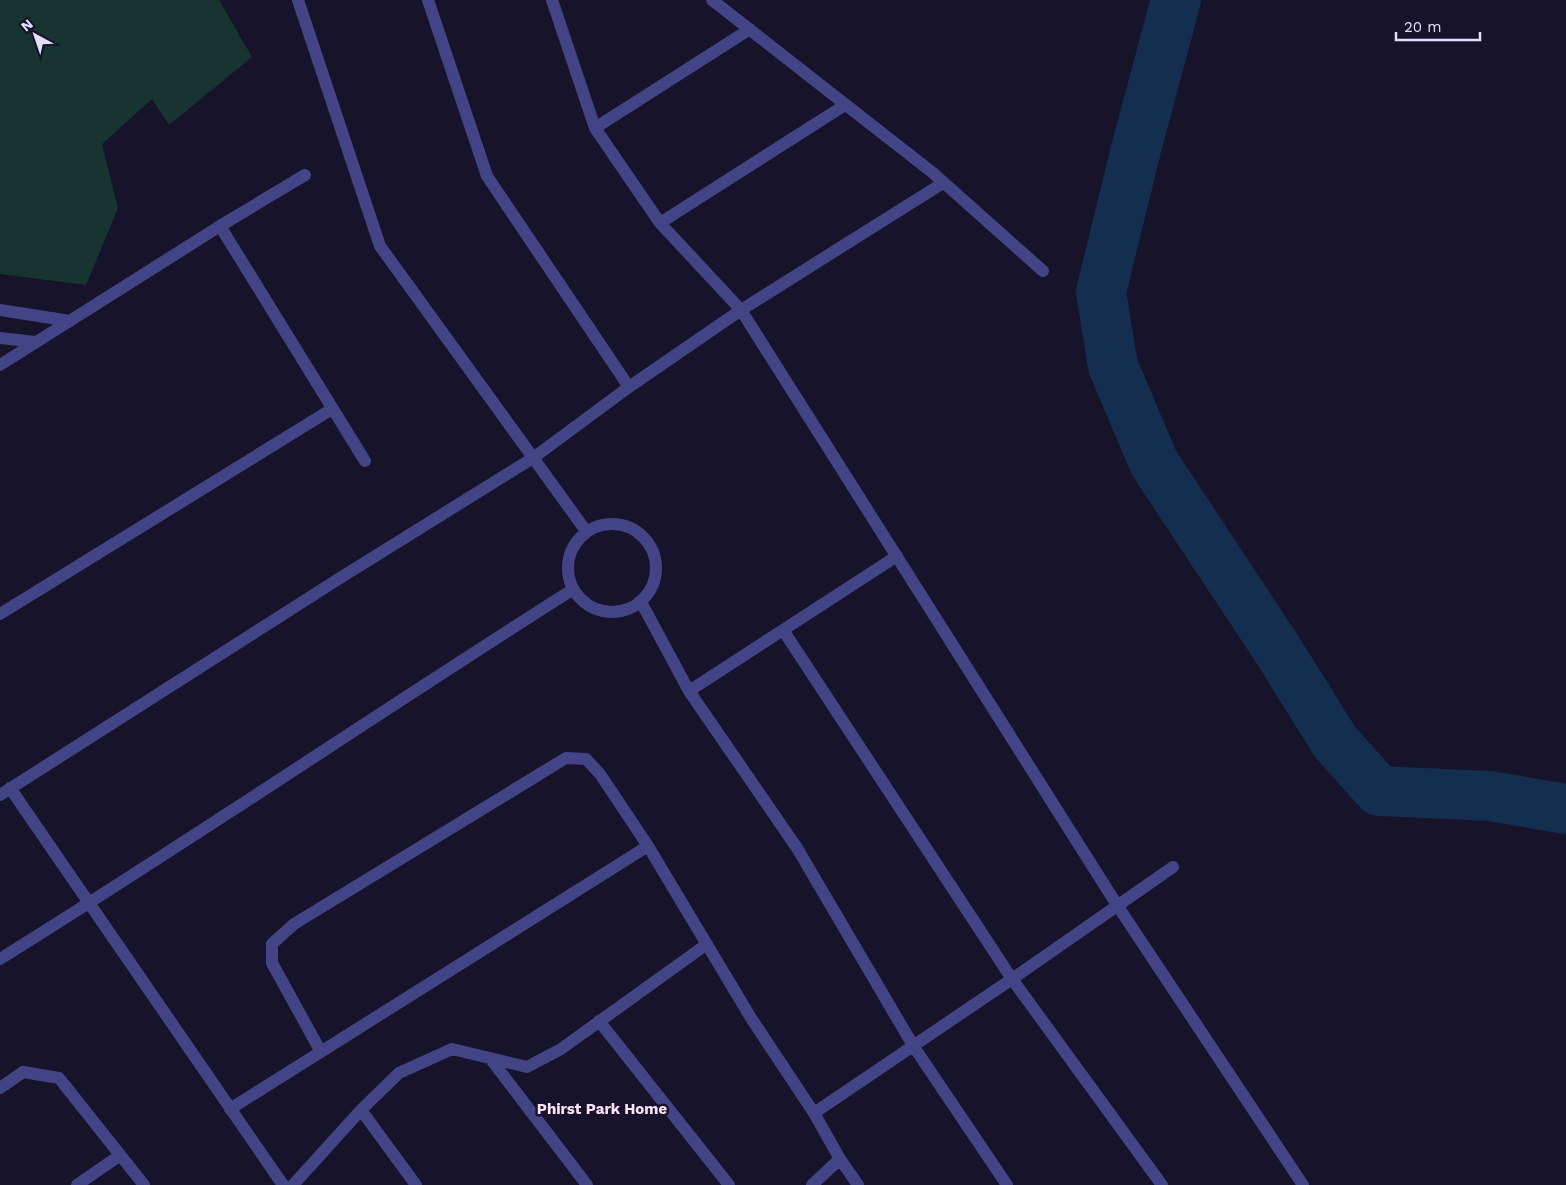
<svg xmlns="http://www.w3.org/2000/svg" width="1566" height="1185" font-family="'Work Sans',sans-serif">
  <style>
    .green { fill: #173431 }
    .lines { fill: none; stroke-linecap: round; stroke-linejoin: round }
    .river { stroke: #132e4e; stroke-width: 50 }
    .lane { stroke: #424486; stroke-width: 12 }
    .street { stroke: #424486; stroke-width: 12 }
    .labels { text-anchor: middle; dominant-baseline: central; stroke-width: 5; stroke-linejoin: round; paint-order: stroke }
    .neighbourhood-label { font-size: 15px; font-weight: bold; fill: #fde1f5; stroke: #16132a }
  </style>
  <rect width="100%" height="100%" fill="#16132a"/>
  <path class="green" d="M 0,0 L 219,0 L 252,57 L 169,125 L 152,99 L 102,144 L 118,208 L 86,285 L 0,274 Z"/>
  <g class="lines">
    <path class="river" d="M 1176,0 L 1136,149 L 1101,292 L 1113,366 L 1154,463 L 1279,652 L 1335,742 L 1379,791 L 1490,796 L 1566,809"/>
    <path class="lane" d="M 220,226 L 365,461
      M 0,310 L 70,321
      M 0,338 L 35,342
      M 0,365 L 220,226 L 305,175
      M 0,614 L 332,409"/>
    <path class="street" d="M 298,0 L 380,246 L 586,531
      M 428,0 L 487,176 L 629,387
      M 552,0 L 595,128 L 660,223 L 741,310 L 1117,905 L 1303,1185
      M 712,0 L 933,173 L 1043,271
      M 595,128 L 750,29
      M 660,223 L 845,105
      M568 568a44 44 0 1 1 88 0a44 44 0 1 1-88 0Z
      M 641,602 L 689,691 L 797,848 L 914,1047 L 1007,1185
      M 783,630 L 1012,979 L 1162,1185
      M 689,691 L 897,556
      M 10,788 L 283,1185
      M 0,795 L 340,578 L 533,458 L 629,387 L 741,310 L 943,183
      M 0,959 C 193,839 381,711 572,590
      M 599,1021 L 729,1185
      M 321,1052 L 272,963 L 272,944 L 294,924 L 566,758 L 586,759 L 600,774 L 648,846 L 751,1018 L 814,1113 L 840,1159 L 858,1185
      M 490,1058 L 587,1185
      M 0,1088 L 23,1072 L 59,1078 L 144,1185
      M 230,1109 L 648,846
      M 361,1110 L 416,1185
      M 814,1113 L 1012,979 L 1173,867
      M 77,1185 L 119,1156
      M 293,1185 L 361,1110 L 399,1073 L 452,1049 L 527,1067 L 561,1049 L 707,944
      M 812,1185 L 840,1159"/>
  </g>
  <g class="labels">
    <g class="neighbourhood-label">
      <text x="602" y="1109">Phirst Park Home</text>
    </g>
  </g>
  <g transform="translate(35 35) rotate(320)" stroke="#16132a" stroke-width="4" paint-order="stroke">
  <path d="M0-4L9 19L0 12L-9 19Z" fill="#e0dffd"/>
  <text y="-8" font-size="14" font-weight="bold" text-anchor="middle" fill="#e0dffd">N</text>
  </g>
  <path d="M1396 32v8h84v-8" fill="none" stroke="#e0dffd" stroke-width="2.5"/>
  <text x="1404" y="32" font-size="15" fill="#e0dffd" stroke="#16132a" stroke-width="4" paint-order="stroke">20 m</text>
</svg>
